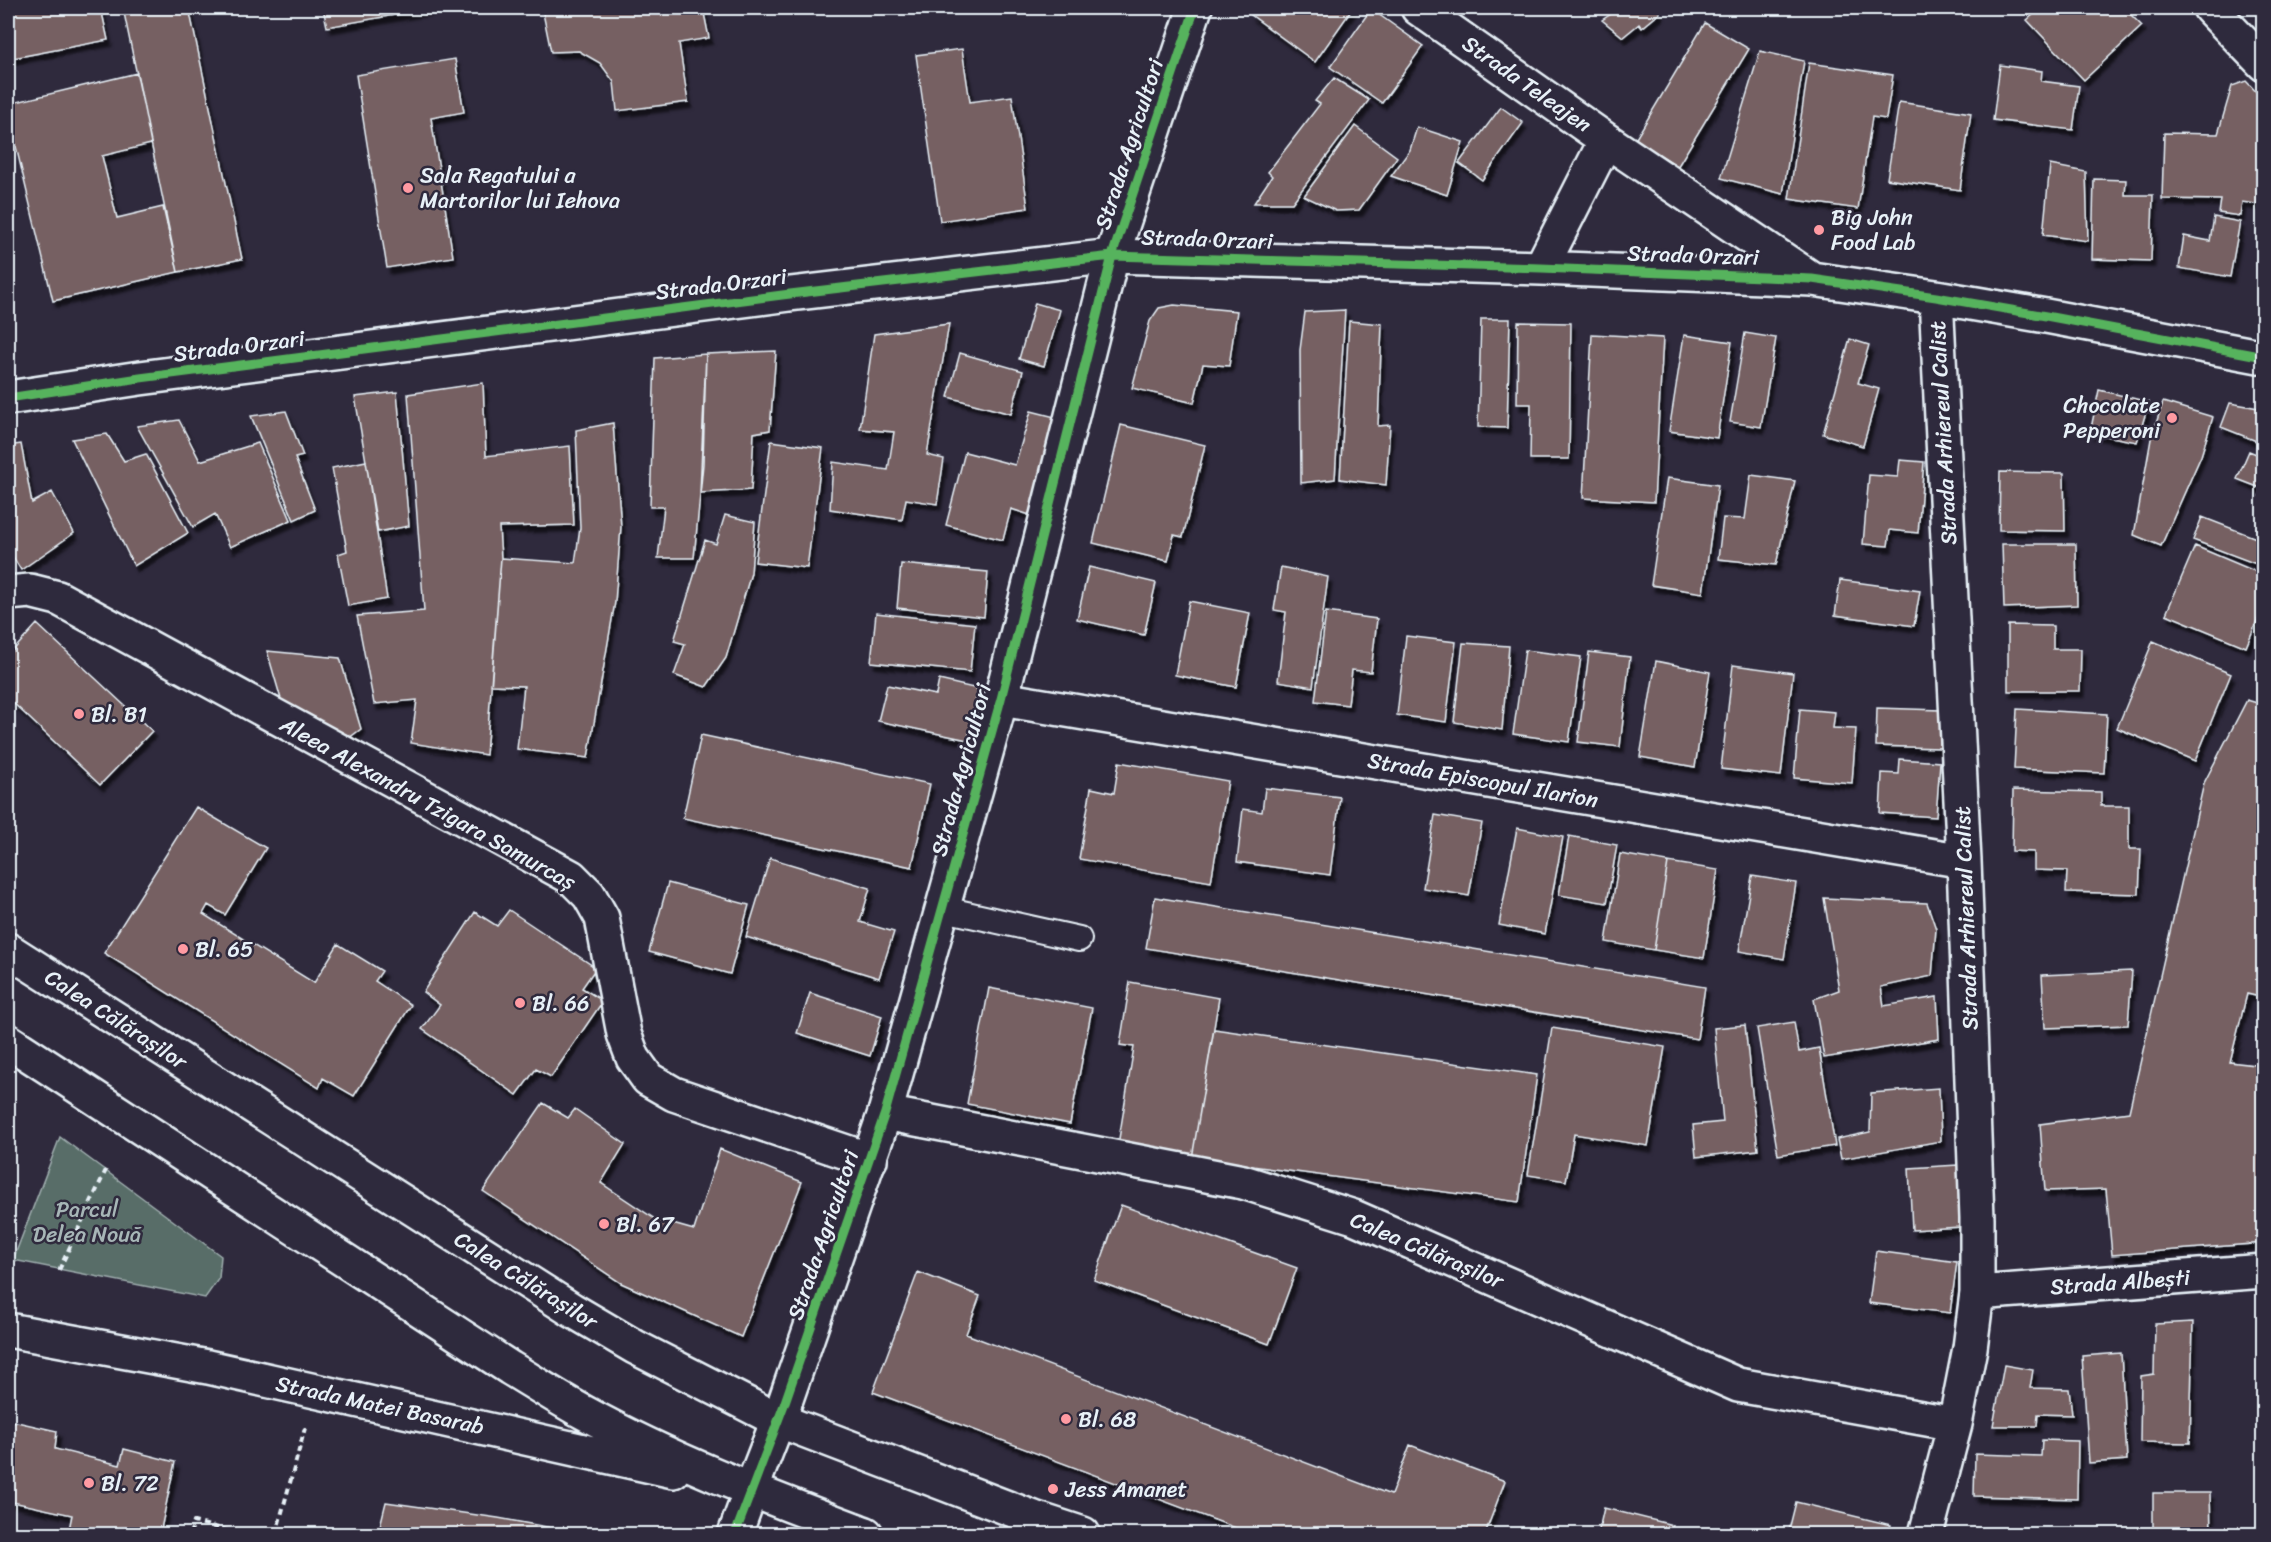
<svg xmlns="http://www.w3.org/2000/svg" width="2271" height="1542" font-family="Sriracha,sans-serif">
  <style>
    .green { fill: #586d67; stroke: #a0afb0; stroke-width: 1.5 }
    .building { fill: #766162; stroke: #e8f1f8; stroke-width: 1.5; filter: url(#shadow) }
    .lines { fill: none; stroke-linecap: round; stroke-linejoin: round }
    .lane-casing { stroke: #e8f1f8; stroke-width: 28 }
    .street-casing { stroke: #e8f1f8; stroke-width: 38 }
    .secondary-casing { stroke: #e8f1f8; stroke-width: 38 }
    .path { stroke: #e8f1f8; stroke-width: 4; stroke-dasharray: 6 4.5; stroke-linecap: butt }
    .lane { stroke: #2f2a3d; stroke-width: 24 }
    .street { stroke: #2f2a3d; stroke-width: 33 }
    .secondary { stroke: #2f2a3d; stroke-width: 33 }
    .cycleway-casing { stroke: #2f2a3d; stroke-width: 13 }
    .cycleway { stroke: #56b35d; stroke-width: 9 }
    .poi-dot { fill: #ff9aa2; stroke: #2f2a3d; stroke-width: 2 }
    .labels { text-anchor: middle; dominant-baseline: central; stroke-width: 5; stroke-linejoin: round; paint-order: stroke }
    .street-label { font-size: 22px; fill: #e8f1f8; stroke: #2f2a3d }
    .poi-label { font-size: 22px; fill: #e8f1f8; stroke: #2f2a3d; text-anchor: start }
    .park-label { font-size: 22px; fill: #a7b6b7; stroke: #2f2a3d }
  </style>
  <defs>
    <filter id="shadow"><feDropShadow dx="3.5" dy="6" stdDeviation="1.5" flood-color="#0009"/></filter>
  </defs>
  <rect width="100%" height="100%" fill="#2f2a3d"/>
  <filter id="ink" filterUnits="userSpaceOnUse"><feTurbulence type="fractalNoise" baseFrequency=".0167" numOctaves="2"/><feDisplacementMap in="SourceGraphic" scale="12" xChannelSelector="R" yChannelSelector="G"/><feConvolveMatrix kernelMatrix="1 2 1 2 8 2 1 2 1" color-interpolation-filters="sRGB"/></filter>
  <g filter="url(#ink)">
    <path class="green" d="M 60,1137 L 221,1256 L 219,1278 L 205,1298 L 13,1260 Z"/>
    <path class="building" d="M 8,8 L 101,8 L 108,40 L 8,59 Z
      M 123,8 L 189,8 L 242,259 L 178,272 Z
      M 323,8 L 434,8 L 327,27 Z
      M 542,8 L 703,8 L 709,38 L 679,43 L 688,102 L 617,111 L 614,82 L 600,63 L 579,51 L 551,52 Z
      M 1254,8 L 1353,8 L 1315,62 L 1251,15 Z
      M 1620,8 L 1657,8 L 1660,13 L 1642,28 L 1639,24 L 1623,37 L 1602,20 Z
      M 2041,8 L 2124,8 L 2142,26 L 2084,80 L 2027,20 Z
      M 1371,9 L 1423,46 L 1382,103 L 1330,67 Z
      M 1705,23 L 1749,49 L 1678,166 L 1635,140 Z
      M 962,49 L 970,102 L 1012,96 L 1028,208 L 940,221 L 916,55 Z
      M 1760,51 L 1804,61 L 1783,194 L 1721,178 Z
      M 455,59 L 464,112 L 431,118 L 453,257 L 387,268 L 356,75 Z
      M 1809,63 L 1893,75 L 1886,119 L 1872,117 L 1858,209 L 1789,199 Z
      M 2000,65 L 2042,71 L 2041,81 L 2079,86 L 2073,130 L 1993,120 Z
      M 137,73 L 151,144 L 102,156 L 117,218 L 163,207 L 178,272 L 53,301 L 8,113 L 8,104 Z
      M 1334,78 L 1369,100 L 1292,203 L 1254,203 L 1272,176 L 1268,172 L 1320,104 L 1315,101 Z
      M 2246,81 L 2264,100 L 2264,205 L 2242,202 L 2240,216 L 2219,213 L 2221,200 L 2162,199 L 2164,133 L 2218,134 L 2232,86 Z
      M 1899,102 L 1971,113 L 1960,190 L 1887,179 Z
      M 1501,107 L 1523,123 L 1482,180 L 1459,163 Z
      M 1355,126 L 1397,157 L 1359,210 L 1336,211 L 1304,196 Z
      M 1417,127 L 1463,142 L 1447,195 L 1391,176 L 1410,150 Z
      M 2050,165 L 2086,172 L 2088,241 L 2043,235 Z
      M 2094,179 L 2126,180 L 2125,195 L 2153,195 L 2151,261 L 2092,259 Z
      M 2214,217 L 2240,222 L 2230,277 L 2179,268 L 2184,236 L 2210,241 Z
      M 1035,303 L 1060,310 L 1044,366 L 1019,359 Z
      M 1174,305 L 1237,311 L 1229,366 L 1203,364 L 1194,403 L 1132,388 L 1150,321 L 1159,308 Z
      M 1345,310 L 1335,479 L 1301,483 L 1300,350 L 1305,312 Z
      M 1481,319 L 1510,319 L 1507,428 L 1478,427 Z
      M 1349,321 L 1382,324 L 1378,426 L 1390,425 L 1386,485 L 1340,479 Z
      M 1518,322 L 1571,323 L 1569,459 L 1530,459 L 1531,404 L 1517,404 Z
      M 949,324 L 927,455 L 944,459 L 937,504 L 906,499 L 902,520 L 830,509 L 833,462 L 888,470 L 894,432 L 860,429 L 874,334 Z
      M 1745,333 L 1776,338 L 1761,427 L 1730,422 Z
      M 1592,334 L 1663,338 L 1654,502 L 1583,498 Z
      M 1684,335 L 1732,342 L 1717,438 L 1669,431 Z
      M 1850,339 L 1869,345 L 1858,383 L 1879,389 L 1863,446 L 1823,434 Z
      M 776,351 L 770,430 L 754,433 L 751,490 L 700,493 L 706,354 Z
      M 960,353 L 1023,371 L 1011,414 L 948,397 Z
      M 706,354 L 703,464 L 694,558 L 658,558 L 664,507 L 650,507 L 655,358 Z
      M 483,383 L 486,456 L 570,446 L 574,525 L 499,527 L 501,558 L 486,755 L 411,743 L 417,700 L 374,704 L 357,616 L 424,611 L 408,394 Z
      M 2099,390 L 2149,402 L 2137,442 L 2090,433 Z
      M 397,392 L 409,526 L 378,532 L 355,397 Z
      M 2163,402 L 2213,417 L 2201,456 L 2161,546 L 2134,535 L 2151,439 Z
      M 2230,403 L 2264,409 L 2264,444 L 2221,427 Z
      M 286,411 L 303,456 L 295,458 L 315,510 L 294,520 L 251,416 Z
      M 1031,411 L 1059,418 L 1033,516 L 1011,509 L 1003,540 L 946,525 L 965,452 L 1015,465 Z
      M 179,420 L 200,461 L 258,443 L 291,520 L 230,547 L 215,514 L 193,527 L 137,426 Z
      M 613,423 L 621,527 L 615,602 L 588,758 L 517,749 L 524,686 L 491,685 L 501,558 L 575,563 L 580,528 L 576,430 Z
      M 1121,425 L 1205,445 L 1183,537 L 1174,535 L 1168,561 L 1093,543 Z
      M 107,434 L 124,461 L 146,454 L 188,533 L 134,566 L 72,439 Z
      M 771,441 L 823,448 L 807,568 L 755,562 Z
      M 21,444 L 32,503 L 52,492 L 74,533 L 21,570 L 8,549 L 8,446 Z
      M 2249,451 L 2264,457 L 2264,497 L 2260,496 L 2263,489 L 2237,479 Z
      M 1900,460 L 1924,462 L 1918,533 L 1890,530 L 1888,546 L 1863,544 L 1869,475 L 1898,477 Z
      M 366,461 L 387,599 L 348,606 L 338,554 L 347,551 L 332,468 Z
      M 2000,472 L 2064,473 L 2065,531 L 1999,530 Z
      M 1751,475 L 1795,481 L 1776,565 L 1718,559 L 1723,518 L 1745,519 Z
      M 1667,478 L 1718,485 L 1703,593 L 1651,585 Z
      M 725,515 L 755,522 L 751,573 L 726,658 L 706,687 L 674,675 L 685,644 L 674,641 L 705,540 L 716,544 Z
      M 2202,517 L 2264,541 L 2264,567 L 2193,540 Z
      M 2002,544 L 2076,544 L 2077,605 L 2004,608 Z
      M 2195,546 L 2264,575 L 2264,604 L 2246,647 L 2166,614 Z
      M 901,564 L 988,572 L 984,617 L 897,608 Z
      M 1089,567 L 1156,583 L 1144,635 L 1077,619 Z
      M 1281,567 L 1328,577 L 1313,687 L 1278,681 L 1286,612 L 1274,610 Z
      M 1840,580 L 1920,591 L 1914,626 L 1835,615 Z
      M 1189,601 L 1250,613 L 1236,687 L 1175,675 Z
      M 1326,612 L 1377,619 L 1371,672 L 1352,670 L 1348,705 L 1315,701 Z
      M 876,613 L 975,624 L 970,672 L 871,662 Z
      M 37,624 L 152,731 L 100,785 L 8,698 L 8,656 Z
      M 2008,625 L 2053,626 L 2053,649 L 2081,649 L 2080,691 L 2008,691 Z
      M 1406,636 L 1456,642 L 1446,722 L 1397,715 Z
      M 2153,641 L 2231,674 L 2195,761 L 2117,728 Z
      M 1463,643 L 1509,646 L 1502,730 L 1454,722 Z
      M 1525,650 L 1581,657 L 1569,742 L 1513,734 Z
      M 267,651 L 340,658 L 361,729 L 349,738 L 283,706 Z
      M 1589,652 L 1630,657 L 1620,747 L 1578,742 Z
      M 1656,661 L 1710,672 L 1695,767 L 1640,757 Z
      M 1733,665 L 1793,673 L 1781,776 L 1721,769 Z
      M 939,680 L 978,689 L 968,740 L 878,721 L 887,685 L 936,695 Z
      M 2247,700 L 2264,705 L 2264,998 L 2247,994 L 2230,1062 L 2264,1066 L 2264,1243 L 2112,1255 L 2106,1189 L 2045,1191 L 2040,1124 L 2129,1112 L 2204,783 Z
      M 1877,708 L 1941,710 L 1940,748 L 1876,746 Z
      M 1800,709 L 1835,712 L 1833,728 L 1856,729 L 1852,783 L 1794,778 Z
      M 2017,709 L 2107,714 L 2104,773 L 2014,769 Z
      M 701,735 L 930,784 L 912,867 L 683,818 Z
      M 1900,759 L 1940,762 L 1936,817 L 1880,813 L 1882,773 L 1899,774 Z
      M 1119,762 L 1228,781 L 1211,882 L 1079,859 L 1091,788 L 1114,793 Z
      M 1265,788 L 1340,797 L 1330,875 L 1237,862 L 1243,809 L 1262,812 Z
      M 2013,790 L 2101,792 L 2101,806 L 2129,806 L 2129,849 L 2141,849 L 2139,894 L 2066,892 L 2067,871 L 2034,870 L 2034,852 L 2012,851 Z
      M 196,807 L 266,848 L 225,915 L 208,905 L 203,914 L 314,983 L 338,944 L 382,971 L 375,981 L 411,1005 L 354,1096 L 323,1078 L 319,1088 L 104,953 Z
      M 1435,815 L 1482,823 L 1469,896 L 1423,888 Z
      M 1517,828 L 1563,837 L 1545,934 L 1499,925 Z
      M 1569,836 L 1617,845 L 1607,903 L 1559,895 Z
      M 1620,854 L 1668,862 L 1654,950 L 1606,942 Z
      M 770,858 L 870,888 L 860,922 L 894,932 L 879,978 L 746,937 Z
      M 1668,862 L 1718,870 L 1704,958 L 1654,950 Z
      M 1752,876 L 1796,883 L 1784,959 L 1739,951 Z
      M 668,883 L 749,905 L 730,974 L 649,952 Z
      M 1155,897 L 1705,987 L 1697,1039 L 1146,948 Z
      M 1824,898 L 1927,903 L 1936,929 L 1932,976 L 1881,987 L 1884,1006 L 1937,997 L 1939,1039 L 1824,1058 L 1814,999 L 1839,990 Z
      M 509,910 L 596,968 L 582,988 L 603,1001 L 551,1077 L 536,1069 L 517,1095 L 422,1029 L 440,1005 L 423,992 L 475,912 L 497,926 Z
      M 2132,971 L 2128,1025 L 2045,1028 L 2042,975 Z
      M 1130,982 L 1219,998 L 1192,1158 L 1118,1145 L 1134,1047 L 1120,1045 Z
      M 989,988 L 1092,1008 L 1070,1124 L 967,1104 Z
      M 810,993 L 882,1016 L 870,1056 L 797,1033 Z
      M 1794,1022 L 1799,1052 L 1819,1048 L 1835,1146 L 1778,1155 L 1757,1028 Z
      M 1745,1025 L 1758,1150 L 1696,1157 L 1693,1125 L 1723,1122 L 1714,1028 Z
      M 1552,1028 L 1665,1047 L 1648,1146 L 1574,1134 L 1566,1181 L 1528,1175 Z
      M 1214,1029 L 1537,1075 L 1519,1202 L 1192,1158 Z
      M 1939,1088 L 1941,1141 L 1841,1159 L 1837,1139 L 1870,1132 L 1871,1093 Z
      M 543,1103 L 568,1118 L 575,1109 L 625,1144 L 601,1183 L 655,1219 L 694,1230 L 720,1149 L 802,1182 L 741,1337 L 621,1283 L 483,1191 Z
      M 1958,1165 L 1961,1227 L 1912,1230 L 1909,1168 Z
      M 1121,1205 L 1297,1268 L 1269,1344 L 1094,1280 Z
      M 1876,1251 L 1957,1262 L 1950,1313 L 1869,1303 Z
      M 918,1272 L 980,1296 L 966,1334 L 1391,1495 L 1410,1445 L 1505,1481 L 1485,1534 L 1252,1534 L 873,1392 Z
      M 2261,1301 L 2264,1301 L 2264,1345 Z
      M 2193,1322 L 2190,1443 L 2140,1442 L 2141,1376 L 2154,1374 L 2155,1324 Z
      M 2121,1353 L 2127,1460 L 2089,1463 L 2082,1356 Z
      M 2004,1365 L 2033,1370 L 2030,1388 L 2069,1389 L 2072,1415 L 2038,1414 L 2037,1426 L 1993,1426 Z
      M 8,1420 L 57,1431 L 55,1449 L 120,1465 L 124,1449 L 175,1462 L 160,1534 L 68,1534 L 72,1515 L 8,1501 Z
      M 2042,1440 L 2078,1441 L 2077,1499 L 1974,1496 L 1975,1454 L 2041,1456 Z
      M 2153,1493 L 2210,1493 L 2211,1534 L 2153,1534 Z
      M 386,1502 L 498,1518 L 552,1528 L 572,1534 L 378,1534 Z
      M 1796,1502 L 1891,1525 L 1888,1534 L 1788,1534 Z
      M 1604,1508 L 1673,1525 L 1671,1534 L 1598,1534 Z"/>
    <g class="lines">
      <defs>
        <path id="lane" d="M 944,909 L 1079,939"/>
        <path id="street" d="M 1418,8 L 1606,140 L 1812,279
          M 2210,8 L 2264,64
          M 1541,268 L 1606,140
          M 8,398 L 140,378 L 790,294 L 1112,256 L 1541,268 L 1812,279 L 1936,297 L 2046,316 L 2264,357
          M 8,593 L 30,591 L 58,598 L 571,877 L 589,895 L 602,918 L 624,1034 L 633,1058 L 648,1079 L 674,1094 L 870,1160
          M 1001,699 L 1964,861
          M 885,1113 L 1243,1182 L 1354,1217 L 1738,1385 L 1955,1424
          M 1977,1293 L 2264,1271
          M 735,1534 L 751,1490
          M 1926,1534 L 1955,1424 L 1970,1348 L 1977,1293 L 1977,1218 L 1964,861 L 1936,297"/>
        <path id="secondary" d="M 8,950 L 572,1310 L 635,1347 L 778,1420 L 1034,1518 L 1083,1534
          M 8,1041 L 510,1368 C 535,1383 559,1399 585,1413 C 674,1462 771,1498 866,1534
          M 8,1330 L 208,1367 L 673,1471
          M 751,1490 L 784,1405 L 885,1113 L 1001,699 L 1112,256 L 1195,8"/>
      </defs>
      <use href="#lane" class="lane-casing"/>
      <use href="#street" class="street-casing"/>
      <use href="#secondary" class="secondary-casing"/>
      <path class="path" d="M 8,749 L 13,741
        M 59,1270 L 106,1170
        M 190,1534 L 194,1522 L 243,1534
        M 276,1534 L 305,1428"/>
      <use href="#lane" class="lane"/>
      <use href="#street" class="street"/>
      <use href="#secondary" class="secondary"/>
      <defs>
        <path id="cycleway" d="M 8,398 L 140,378 L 790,294 L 1112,256 L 1541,268 L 1812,279 L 1936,297 L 2046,316 L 2264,357
          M 735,1534 L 784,1405 L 885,1113 L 1001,699 L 1112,256 L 1195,8"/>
      </defs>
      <use href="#cycleway" class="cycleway-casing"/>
      <use href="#cycleway" class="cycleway"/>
    </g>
  </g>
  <g class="poi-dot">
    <circle cx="408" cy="188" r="6"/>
    <circle cx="1819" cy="230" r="6"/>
    <circle cx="2172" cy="418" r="6"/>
    <circle cx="79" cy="714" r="6"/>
    <circle cx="183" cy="949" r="6"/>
    <circle cx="520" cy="1003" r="6"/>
    <circle cx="604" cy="1224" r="6"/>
    <circle cx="1066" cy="1419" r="6"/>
    <circle cx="89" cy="1483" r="6"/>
    <circle cx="1053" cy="1489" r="6"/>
  </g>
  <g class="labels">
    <g class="street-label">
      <text transform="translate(1527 84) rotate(35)">Strada Teleajen</text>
      <text transform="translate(1129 144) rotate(-72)">Strada Agricultori</text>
      <text transform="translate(1207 239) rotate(2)">Strada Orzari</text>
      <text transform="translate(1693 255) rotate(2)">Strada Orzari</text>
      <text transform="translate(721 284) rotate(-7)">Strada Orzari</text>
      <text transform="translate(239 346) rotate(-7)">Strada Orzari</text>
      <text transform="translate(1943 433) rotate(-93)">Strada Arhiereul Calist</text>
      <text transform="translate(961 770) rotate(-75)">Strada Agricultori</text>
      <text transform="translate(1483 780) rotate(10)">Strada Episcopul Ilarion</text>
      <text transform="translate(428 803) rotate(29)">Aleea Alexandru Tzigara Samurcaș</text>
      <text transform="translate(1966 918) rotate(-92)">Strada Arhiereul Calist</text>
      <text transform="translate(116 1019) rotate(33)">Calea Călărașilor</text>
      <text transform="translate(823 1235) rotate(-71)">Strada Agricultori</text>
      <text transform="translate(1427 1250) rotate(23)">Calea Călărașilor</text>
      <text transform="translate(526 1280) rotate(32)">Calea Călărașilor</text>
      <text transform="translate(2120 1282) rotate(-4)">Strada Albești</text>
      <text transform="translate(380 1405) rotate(12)">Strada Matei Basarab</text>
    </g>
    <g class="poi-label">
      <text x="420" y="175">Sala Regatului a<tspan x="420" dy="25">Martorilor lui Iehova</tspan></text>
      <text x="1831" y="217">Big John<tspan x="1831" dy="25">Food Lab</tspan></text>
      <text x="2160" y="405" text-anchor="end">Chocolate<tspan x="2160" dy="25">Pepperoni</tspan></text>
      <text x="91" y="714">Bl. B1</text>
      <text x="195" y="949">Bl. 65</text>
      <text x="532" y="1003">Bl. 66</text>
      <text x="616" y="1224">Bl. 67</text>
      <text x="1078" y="1419">Bl. 68</text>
      <text x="101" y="1483">Bl. 72</text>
      <text x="1065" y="1489">Jess Amanet</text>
    </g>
    <g class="park-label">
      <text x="87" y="1209">Parcul<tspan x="87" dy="25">Delea Nouă</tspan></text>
    </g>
  </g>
  <rect width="2271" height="1542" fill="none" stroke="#2f2a3d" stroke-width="30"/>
  <rect x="15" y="15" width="2241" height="1512" fill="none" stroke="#e8f1f8" stroke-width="2" filter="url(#ink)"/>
</svg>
